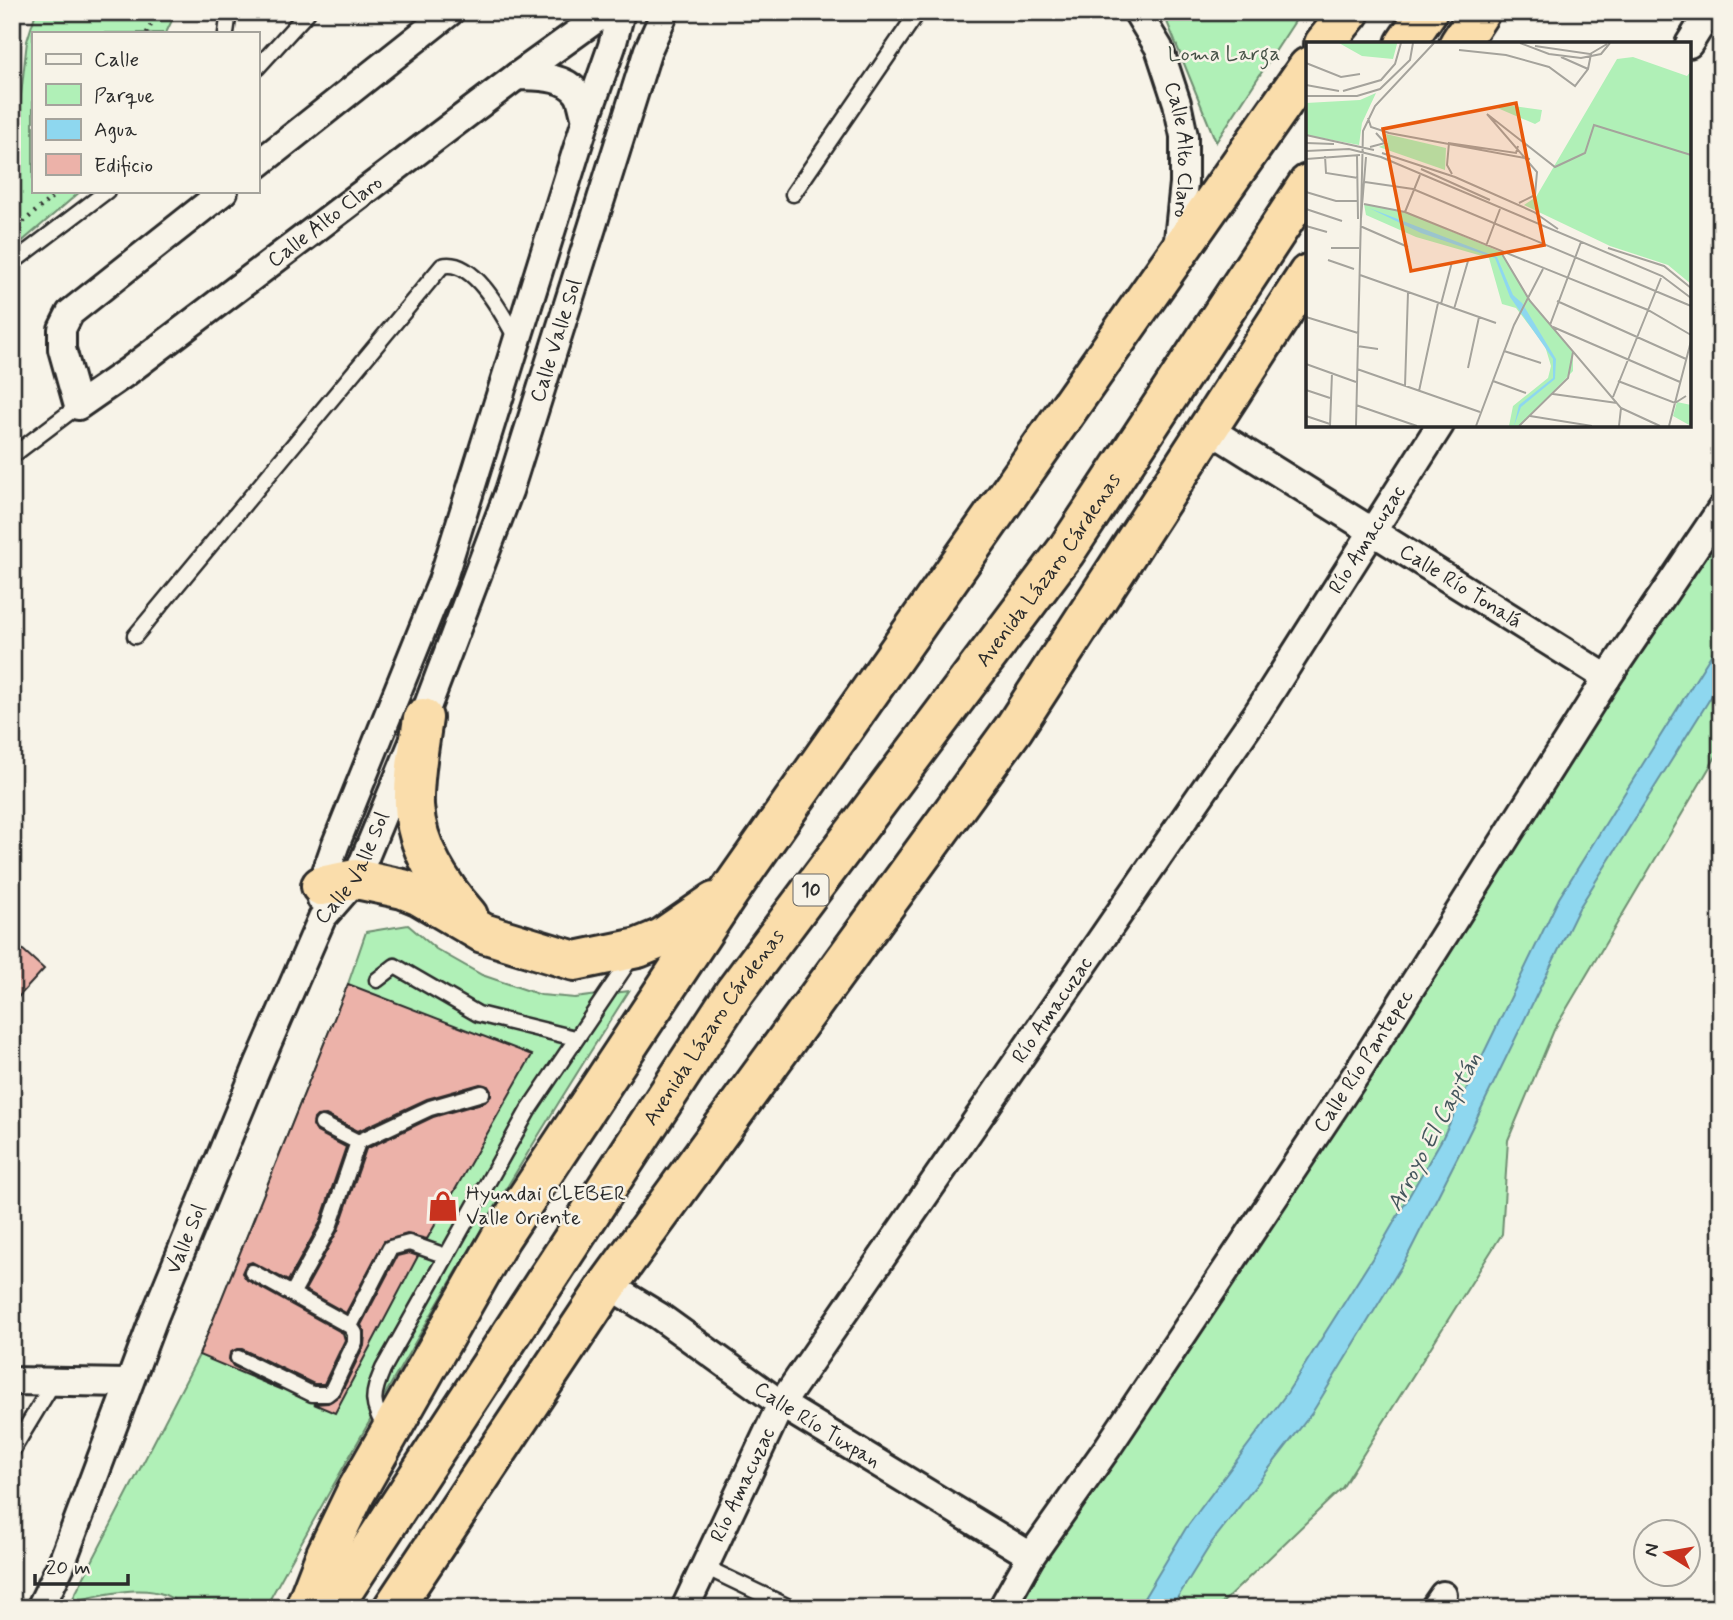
<svg xmlns="http://www.w3.org/2000/svg" width="1733" height="1620" font-family="Mynerve,sans-serif">
  <style>
    .green { fill: #b0f0b7; stroke: #6e8e71; stroke-width: 2 }
    .water { fill: #8ed7ef; stroke: #6692a1; stroke-width: 2 }
    .building { fill: #ecb2a9; stroke: #2b2b2b; stroke-width: 2 }
    .lines { fill: none; stroke-linecap: round; stroke-linejoin: round }
    .lane-casing { stroke: #2b2b2b; stroke-width: 19 }
    .street-casing { stroke: #2b2b2b; stroke-width: 32 }
    .highway-casing { stroke: #2b2b2b; stroke-width: 44 }
    .path { stroke: #2b2b2b; stroke-width: 4.5; stroke-dasharray: 2 5; stroke-linecap: butt }
    .lane { stroke: #f7f3e8; stroke-width: 14 }
    .street { stroke: #f7f3e8; stroke-width: 26 }
    .highway { stroke: #faddab; stroke-width: 38 }
    .labels { text-anchor: middle; dominant-baseline: central; stroke-width: 5; stroke-linejoin: round; paint-order: stroke }
    .shield { fill: #f7f3e8; stroke: #686764; stroke-width: 2 }
    .shield-label { font-size: 19px; font-weight: bold; fill: #2b2b2b }
    .park-label { font-size: 21px; fill: #465247; stroke: #f7f3e8 }
    .street-label { font-size: 21px; fill: #2b2b2b; stroke: #f7f3e8 }
    .poi-label { font-size: 21px; fill: #2b2b2b; stroke: #f7f3e8; text-anchor: start }
    .water-label { font-size: 23px; font-style: italic; fill: #44565c; stroke: #f7f3e8 }
    .inset-road { fill: none; stroke: #a5a39c; stroke-width: 2 }
    .view { fill: #e8590c; fill-opacity: 0.15; stroke: #e8590c; stroke-width: 3.5 }
    .inset-edge { fill: none; stroke: #2b2b2b; stroke-width: 3.5 }
  </style>
  <rect width="100%" height="100%" fill="#f7f3e8"/>
  <filter id="ink" filterUnits="userSpaceOnUse"><feTurbulence type="fractalNoise" baseFrequency=".0143" numOctaves="2"/><feDisplacementMap in="SourceGraphic" scale="14" xChannelSelector="R" yChannelSelector="G"/><feConvolveMatrix kernelMatrix="1 2 1 2 8 2 1 2 1" color-interpolation-filters="sRGB"/></filter>
  <g filter="url(#ink)">
    <path class="green" d="M 36,12 L 176,12 L 166,33 L 33,33 L 33,191 L 81,191 L 12,250 L 12,177 L 27,41 Z
      M 1163,12 L 1301,12 L 1216,142 Z
      M 1721,514 L 1721,748 L 1554,1030 L 1508,1140 L 1502,1234 L 1342,1488 L 1217,1608 L 1002,1608 Z
      M 408,925 L 436,949 L 482,975 L 541,995 L 575,998 L 629,991 C 500,1192 380,1399 265,1608 L 181,1608 C 162,1577 101,1595 71,1602 L 199,1355 L 348,984 L 366,932 Z"/>
    <path class="water" d="M 1721,639 L 1721,681 L 1579,908 L 1462,1148 L 1407,1257 L 1312,1413 L 1212,1542 L 1171,1608 L 1138,1608 L 1186,1528 L 1287,1393 L 1382,1243 L 1442,1139 L 1559,898 Z"/>
    <path class="building" d="M 12,940 L 44,969 L 12,1004 Z
      M 348,984 L 532,1055 L 427,1239 L 407,1234 L 384,1241 L 346,1313 L 305,1290 L 338,1230 L 366,1149 L 433,1117 L 485,1102 L 491,1096 L 491,1091 L 488,1086 L 480,1084 L 427,1099 L 358,1131 L 326,1115 L 317,1116 L 314,1119 L 313,1125 L 317,1132 L 346,1147 L 320,1223 L 288,1281 L 252,1262 L 246,1264 L 242,1273 L 247,1280 L 343,1333 L 345,1340 L 324,1384 L 314,1384 L 242,1349 L 237,1349 L 230,1353 L 229,1359 L 233,1366 L 282,1390 L 199,1355 Z
      M 409,1253 L 418,1256 L 335,1413 L 314,1404 L 328,1403 L 340,1395 L 364,1346 L 365,1333 L 361,1325 L 397,1256 Z"/>
    <g class="lines">
      <defs>
        <path id="lane" d="M 226,33 L 229,12
          M 257,68 L 308,12
          M 793,194 L 918,12
          M 12,263 L 107,191
          M 12,456 L 78,406
          M 135,636 L 442,266 C 474,257 504,317 517,340
          M 377,980 L 395,966 L 478,1014 L 575,1038
          M 322,1124 L 358,1142 L 430,1108 L 482,1093
          M 292,1294 L 329,1227 L 358,1142
          M 350,1326 L 390,1248 L 409,1243 L 446,1256
          M 238,1358 L 312,1394 L 327,1394 L 332,1390 L 355,1342 L 355,1333 L 350,1326 L 252,1272
          M 386,1430 C 371,1403 371,1397 383,1369 L 529,1109 L 631,958
          M 12,1451 L 53,1383
          M 705,1567 L 791,1608"/>
        <g id="street">
          <path id="s1" d="M 1137,12 L 1159,48 L 1177,103 L 1184,136 L 1184,183 L 1177,249"/>
          <path d="M 1689,44 L 1709,12"/>
          <path d="M 586,120 L 612,46 L 621,12"/>
          <path d="M 257,165 L 450,12"/>
          <path id="s2" d="M 224,191 L 70,313 L 62,329 L 62,349 L 78,406 L 127,372 L 517,76 L 606,12"/>
          <path id="s3" d="M 1207,428 L 1607,678"/>
          <path d="M 321,899 L 321,886 L 335,846 L 442,581 L 586,120 C 583,112 582,99 577,93 C 564,75 536,77 517,76"/>
          <path id="s4" d="M 608,1285 L 659,1316 L 781,1404 L 1031,1556"/>
          <path d="M 12,1381 L 128,1383"/>
          <path id="s5" d="M 40,1608 L 61,1565 L 155,1315 L 259,1063 L 322,918 L 356,879 L 423,718 L 509,491 L 648,50 L 665,12"/>
          <path id="s6" d="M 685,1608 L 781,1404 L 1258,712 L 1440,425"/>
          <path id="s7" d="M 1002,1608 L 1031,1556 L 1108,1447 L 1359,1070 L 1607,678 L 1721,509"/>
          <path d="M 1434,1608 L 1443,1595"/>
        </g>
        <g id="highway">
          <path d="M 1324,44 L 1350,12"/>
          <path d="M 1405,44 L 1427,12"/>
          <path d="M 1459,44 L 1480,12"/>
          <path d="M 423,718 C 419,747 413,777 414,805 C 416,848 441,885 468,916"/>
          <path d="M 321,886 L 356,879 L 403,889 L 420,896 L 483,933 L 575,961 L 638,948 L 662,938 L 714,902"/>
          <path d="M 305,1608 L 326,1554 L 356,1492 L 501,1237 L 730,891 L 1308,67"/>
          <path id="s8" d="M 332,1608 L 734,993 L 1066,551 L 1308,184"/>
          <path d="M 393,1608 L 608,1285 L 1014,728 L 1308,274"/>
        </g>
      </defs>
      <use href="#lane" class="lane-casing"/>
      <use href="#street" class="street-casing"/>
      <use href="#highway" class="highway-casing"/>
      <path class="path" d="M 147,33 L 157,12
        M 13,231 L 59,191"/>
      <use href="#lane" class="lane"/>
      <use href="#street" class="street"/>
      <use href="#highway" class="highway"/>
    </g>
  </g>
  <defs>
    <symbol id="shop-bare" viewBox="-9 -9 18 18"><path d="M-5-2.5h2.3a2.7 3.5 0 0 1 5.4 0H5L5.5 6h-11ZM-1.5-2.5h3a1.5 2.3 0 0 0-3 0Z" fill="#c8321e" stroke="#f7f3e8" stroke-width="2.5" paint-order="stroke"/></symbol>
  </defs>
  <g fill-rule="evenodd">
    <use href="#shop-bare" x="421" y="1184" width="44" height="44"/>
  </g>
  <g class="labels">
    <rect class="shield" x="793.5" y="874.5" width="35" height="31" rx="5"/>
    <g class="shield-label">
      <text x="811" y="890">10</text>
    </g>
    <g class="park-label">
      <text x="1224" y="54">Loma Larga</text>
    </g>
    <g class="street-label">
      <text stroke="none"><textPath href="#s1" startOffset="147">Calle Alto Claro</textPath></text>
      <text stroke="none"><textPath href="#s2" startOffset="602">Calle Alto Claro</textPath></text>
      <text stroke="none"><textPath href="#s5" startOffset="1372">Calle Valle Sol</textPath></text>
      <text stroke="none"><textPath href="#s6" startOffset="1270">Río Amacuzac</textPath></text>
      <text stroke="none"><textPath href="#s8" startOffset="1262">Avenida Lázaro Cárdenas</textPath></text>
      <text stroke="none"><textPath href="#s3" startOffset="299">Calle Río Tonalá</textPath></text>
      <text stroke="none"><textPath href="#s5" startOffset="805">Calle Valle Sol</textPath></text>
      <text stroke="none"><textPath href="#s6" startOffset="704">Río Amacuzac</textPath></text>
      <text stroke="none"><textPath href="#s8" startOffset="695">Avenida Lázaro Cárdenas</textPath></text>
      <text stroke="none"><textPath href="#s7" startOffset="656">Calle Río Pantepec</textPath></text>
      <text stroke="none"><textPath href="#s5" startOffset="397">Valle Sol</textPath></text>
      <text stroke="none"><textPath href="#s4" startOffset="252">Calle Río Tuxpan</textPath></text>
      <text stroke="none"><textPath href="#s6" startOffset="136">Río Amacuzac</textPath></text>
    </g>
    <g class="poi-label">
      <text x="466" y="1194">Hyundai CLEBER<tspan x="466" dy="24">Valle Oriente</tspan></text>
    </g>
    <g class="water-label">
      <text transform="translate(1435 1132) rotate(-62)">Arroyo El Capitán</text>
    </g>
  </g>
  <g transform="translate(1306 42)">
    <rect width="385" height="385" fill="#f7f3e8"/>
    <path d="M 33,1 L 91,1 L 91,2 L 87,17 L 56,14 ZM 327,15 L 381,34 L 385,29 L 385,242 L 362,223 L 304,204 L 218,163 L 230,155 L 311,17 ZM 70,51 L 56,81 L 53,103 L 0,93 L 0,61 L 54,58 ZM 207,64 L 236,68 L 234,79 L 229,82 L 189,65 ZM 80,92 L 140,106 L 139,128 L 73,105 L 82,101 ZM 58,162 L 99,170 L 195,210 L 224,259 L 267,310 L 267,329 L 214,384 L 203,384 L 207,364 L 242,336 L 245,324 L 239,304 L 210,266 L 196,262 L 183,216 L 110,195 L 60,173 ZM 371,360 L 385,363 L 385,384 L 367,374 Z" fill="#b0f0b7"/>
    <path d="M 63,166 L 191,215 L 207,253 L 216,261 L 250,317 L 249,337 L 215,365 L 208,384 L 213,363 L 247,336 L 247,317 L 204,255 L 189,216 L 115,191 Z" fill="#8ed7ef"/>
    <path class="inset-road" d="M 214,1 L 243,12 L 275,16 L 295,12 L 304,1M 229,4 L 284,12 L 301,2M 153,8 L 200,13 L 243,25 L 269,44 L 282,27 L 285,12M 255,15 L 282,27M 0,21 L 35,35 L 54,32M 0,43 L 33,49M 37,49 L 75,38 L 89,22 L 95,1M 0,54 L 51,54 L 74,47 L 104,18 L 107,1M 181,72 L 249,125 L 279,111 L 288,83 L 385,113M 181,72 L 231,130 L 229,153 L 213,161M 62,76 L 65,85 L 83,91 L 224,117M 0,93 L 68,108M 0,101 L 28,102M 142,101 L 210,111 L 212,104M 143,101 L 141,123 L 146,132M 64,105 L 79,101 L 70,91M 0,109 L 43,107 L 75,115 L 356,234 L 385,256M 76,111 L 149,135 L 228,170 L 252,187M 51,113 L 52,177M 19,114 L 20,131 L 52,136M 0,117 L 54,113M 115,127 L 184,158M 59,140 L 107,147 L 385,264M 0,150 L 30,159 L 51,159M 58,162 L 99,170 L 342,268 L 385,293M 0,167 L 36,179M 99,170 L 114,133M 55,176 L 60,115M 0,184 L 21,190M 54,184 L 102,205M 180,204 L 194,167M 25,206 L 53,206M 302,206 L 358,224 L 385,246M 196,212 L 224,259 L 315,366 L 313,384M 22,218 L 48,227M 54,233 L 190,281M 251,259 L 380,317M 135,262 L 146,220M 148,267 L 162,219M 0,275 L 52,291M 244,283 L 275,200M 247,285 L 374,340M 51,304 L 72,307M 198,309 L 235,321M 0,322 L 50,340M 162,326 L 173,275M 51,327 L 174,370M 187,339 L 220,351M 312,339 L 369,361 L 380,354M 99,344 L 102,250M 0,348 L 24,356M 113,349 L 132,261M 247,352 L 311,361M 307,355 L 355,236M 50,363 L 111,384M 315,366 L 354,384M 0,374 L 24,382M 224,374 L 286,384M 24,384 L 26,331M 50,384 L 57,89 L 69,64 L 128,1M 170,384 L 208,283 L 237,227M 213,384 L 262,336 L 267,310M 363,384 L 385,299"/>
    <path class="view" d="M 210,61 L 238,203 L 105,229 L 77,87 Z"/>
    <rect width="385" height="385" class="inset-edge"/>
  </g>
  <rect width="1733" height="1620" fill="none" stroke="#f7f3e8" stroke-width="42"/>
  <rect x="21" y="21" width="1691" height="1578" fill="none" stroke="#2b2b2b" stroke-width="2.5" filter="url(#ink)"/>
  <rect x="32" y="32" width="228" height="161" fill="#f7f3e8" stroke="#a5a39c" stroke-width="2"/>
  <rect x="46" y="54" width="35" height="10" fill="#f7f3e8" stroke="#a5a39c" stroke-width="2"/>
  <text x="94" y="66" font-size="21" fill="#2b2b2b">Calle</text>
  <rect x="46" y="84" width="35" height="21" fill="#b0f0b7" stroke="#a5a39c" stroke-width="2"/>
  <text x="94" y="102" font-size="21" fill="#2b2b2b">Parque</text>
  <rect x="46" y="119" width="35" height="21" fill="#8ed7ef" stroke="#a5a39c" stroke-width="2"/>
  <text x="94" y="136" font-size="21" fill="#2b2b2b">Agua</text>
  <rect x="46" y="154" width="35" height="21" fill="#ecb2a9" stroke="#a5a39c" stroke-width="2"/>
  <text x="94" y="172" font-size="21" fill="#2b2b2b">Edificio</text>
  <g transform="translate(1667 1553) rotate(281)"><circle r="33" fill="#f7f3e8" stroke="#a5a39c" stroke-width="2"/>
  <path d="M0-5L12 26L0 18L-12 26Z" fill="#c8321e"/>
  <text y="-10" font-size="19" font-weight="bold" text-anchor="middle" fill="#2b2b2b">N</text>
  </g>
  <path d="M35 1574v10h93v-10" fill="none" stroke="#2b2b2b" stroke-width="3.5"/>
  <text x="46" y="1574" font-size="21" fill="#2b2b2b" stroke="#f7f3e8" stroke-width="5" paint-order="stroke">20 m</text>
</svg>
